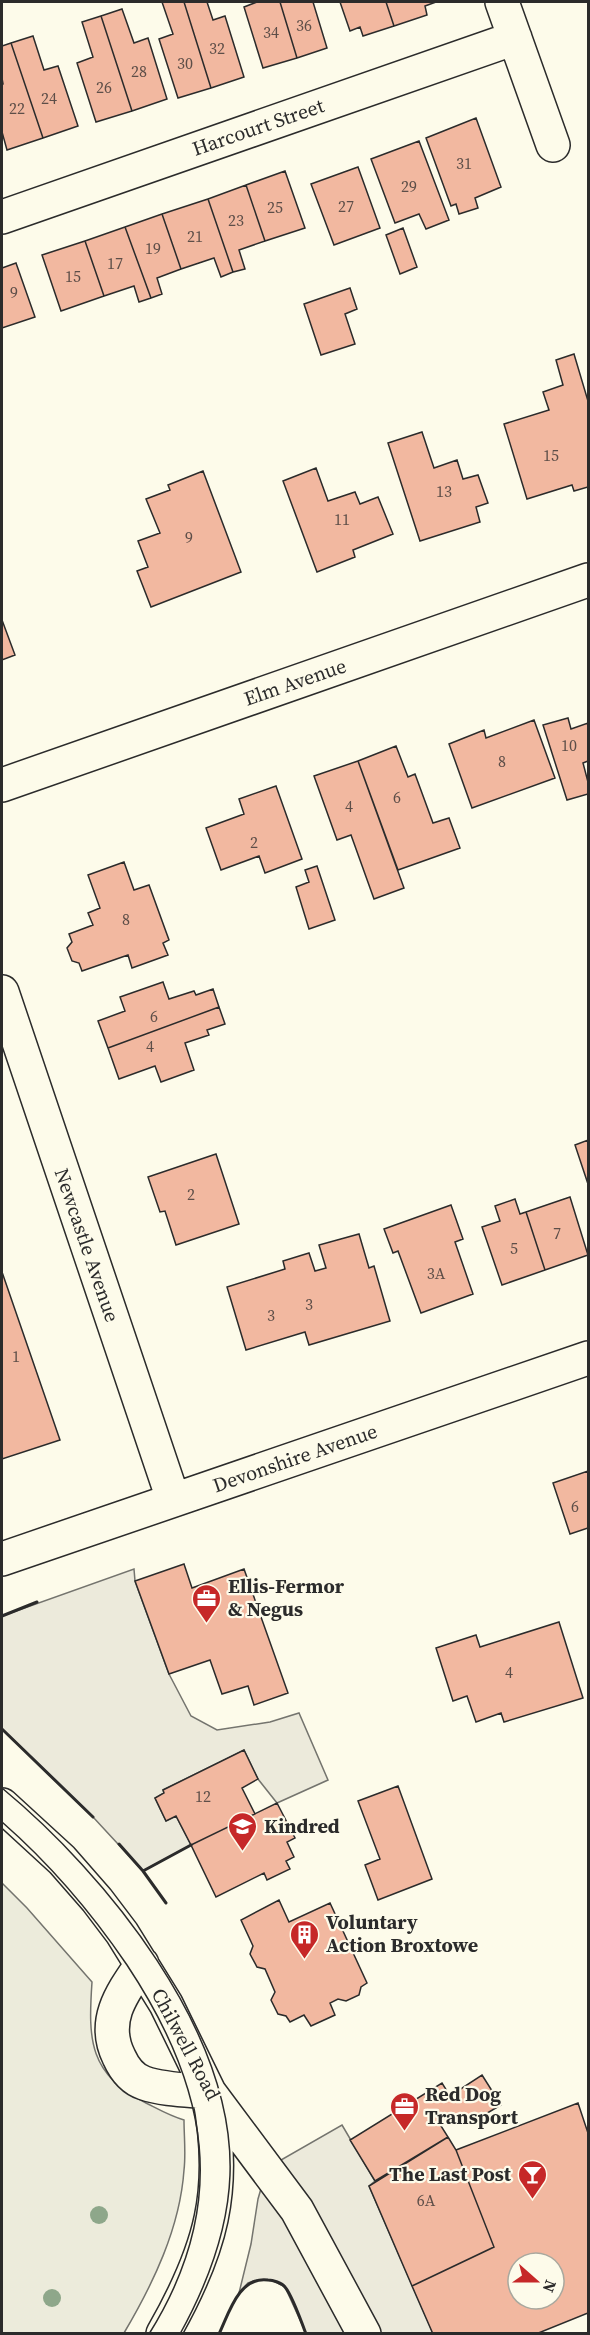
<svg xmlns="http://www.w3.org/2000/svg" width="590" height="2335" font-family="'Source Serif 4',serif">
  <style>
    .green { fill: #ecebdb; stroke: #74746e; stroke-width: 1.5 }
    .parking { fill: #eceadb; stroke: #74746e; stroke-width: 1.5 }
    .building { fill: #f2b8a0; stroke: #2b2b2b; stroke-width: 1.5; fill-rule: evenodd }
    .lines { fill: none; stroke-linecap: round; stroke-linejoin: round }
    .minor-casing { stroke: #2b2b2b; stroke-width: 36 }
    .minor { stroke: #fdfbea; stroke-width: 33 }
    .tram { stroke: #2b2b2b; stroke-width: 1.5 }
    .wall { stroke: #2b2b2b; stroke-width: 3 }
    .tree { fill: #8ea78a }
    .labels { text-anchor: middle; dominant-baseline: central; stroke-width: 4.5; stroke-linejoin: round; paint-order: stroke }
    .number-label { font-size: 16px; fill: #5d4e48 }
    .street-label { font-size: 20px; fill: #2b2b2b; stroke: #fdfbea }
    .poi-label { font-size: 20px; font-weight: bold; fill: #2b2b2b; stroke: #fdfbea; text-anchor: start }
  </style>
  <rect width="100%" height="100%" fill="#fdfbea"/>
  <path class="green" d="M 2,1883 L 27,1908 L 92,1982 C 88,2041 89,2074 146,2103 C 158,2109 170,2116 184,2120 C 184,2136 186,2154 184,2170 C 180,2228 153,2284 124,2333 L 2,2333 Z"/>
  <path class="parking" d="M 134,1569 L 135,1581 L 169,1674 L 191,1716 L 217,1730 L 270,1722 L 299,1713 L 328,1780 L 277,1803 L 258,1779 L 244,1750 L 163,1790 L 164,1793 L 155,1798 L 166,1821 L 176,1816 L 191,1845 L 143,1871 L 93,1817 L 2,1729 L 2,1616 Z
    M 342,2125 L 375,2181 L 369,2186 L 433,2333 L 306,2333 L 285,2287 L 272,2280 L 257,2280 L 248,2283 L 239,2293 L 251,2244 L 258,2199 L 267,2168 Z"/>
  <path class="building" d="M 162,2 L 184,2 L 211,88 L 178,98 L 159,39 L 173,34 Z
    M 184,2 L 207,2 L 213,20 L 225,16 L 244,77 L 211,88 Z
    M 257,2 L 280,2 L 297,58 L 263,68 L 244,7 Z
    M 280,2 L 313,2 L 327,48 L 297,58 Z
    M 340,2 L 386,2 L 394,26 L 363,36 L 360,27 L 350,31 Z
    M 386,2 L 436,2 L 425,6 L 427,15 L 394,26 Z
    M 122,9 L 134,43 L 148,38 L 167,99 L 132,111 L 101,16 Z
    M 101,16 L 132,111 L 96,122 L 77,63 L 93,57 L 82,22 Z
    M 33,36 L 44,70 L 58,66 L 78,126 L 43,138 L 11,43 Z
    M 11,43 L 43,138 L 7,150 L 2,132 L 2,85 L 3,84 L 2,78 L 2,46 Z
    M 476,118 L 501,187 L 475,198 L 478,208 L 459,214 L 456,204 L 451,206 L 426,138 Z
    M 419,141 L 449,220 L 426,229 L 419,214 L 395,223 L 371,159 Z
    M 358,167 L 380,228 L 334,245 L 311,184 Z
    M 285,171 L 305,228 L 265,241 L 246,185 Z
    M 246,185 L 265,241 L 239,250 L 245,269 L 233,272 L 208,199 Z
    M 208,199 L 233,272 L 221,277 L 214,258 L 181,269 L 162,214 Z
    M 162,214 L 181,269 L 157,278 L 162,294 L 151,298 L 125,227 Z
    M 125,227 L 151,298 L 139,302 L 134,286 L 104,296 L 85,241 Z
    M 403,228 L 417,267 L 400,274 L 386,235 Z
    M 85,241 L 104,296 L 61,311 L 42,255 Z
    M 16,263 L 35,317 L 2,328 L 2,268 Z
    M 350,288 L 357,309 L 345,314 L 355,344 L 321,355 L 304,304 Z
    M 574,354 L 588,401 L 588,487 L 574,491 L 572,485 L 527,499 L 504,424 L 549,410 L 543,392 L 563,385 L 556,360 Z
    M 422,432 L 434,468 L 457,460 L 463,479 L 478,475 L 488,503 L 476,507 L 480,522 L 420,541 L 388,443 Z
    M 316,468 L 328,501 L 355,492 L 360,504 L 378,497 L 393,534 L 353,550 L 355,557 L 317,572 L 283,481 Z
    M 203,471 L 241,572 L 151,607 L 137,571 L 148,567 L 138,541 L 160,533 L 146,499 L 170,490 L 168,485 Z
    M 2,620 L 15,655 L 2,660 Z
    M 568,718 L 571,729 L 588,723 L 588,761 L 583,763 L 588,782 L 588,794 L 567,800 L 543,725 Z
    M 534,720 L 555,778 L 472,808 L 449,744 L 484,730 L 486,738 Z
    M 396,746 L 408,777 L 415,774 L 433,823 L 449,818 L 460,848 L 398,870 L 358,761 Z
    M 358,761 L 404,888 L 374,899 L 351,835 L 337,840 L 314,776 Z
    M 276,786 L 302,859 L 265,873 L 259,856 L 221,870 L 206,828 L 244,814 L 239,799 Z
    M 124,862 L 134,890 L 149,885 L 169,940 L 163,943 L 168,955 L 132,968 L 128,955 L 82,971 L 79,963 L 72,961 L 67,948 L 72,942 L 69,934 L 93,925 L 88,913 L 100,908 L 88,875 Z
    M 317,866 L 335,920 L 309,929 L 296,887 L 309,882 L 305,870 Z
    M 163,982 L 169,999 L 194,991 L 196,995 L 213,989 L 219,1007 L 108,1048 L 98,1021 L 125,1011 L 120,997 Z
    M 219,1007 L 225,1024 L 207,1030 L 209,1035 L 185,1043 L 194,1070 L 161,1082 L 155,1066 L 119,1079 L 108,1048 Z
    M 588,1140 L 588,1184 L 575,1145 Z
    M 216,1154 L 239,1224 L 176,1245 L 165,1211 L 160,1212 L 148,1177 Z
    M 570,1197 L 588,1255 L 545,1270 L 526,1212 Z
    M 515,1199 L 520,1214 L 526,1212 L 545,1270 L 502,1285 L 482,1227 L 500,1221 L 495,1206 Z
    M 451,1205 L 463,1239 L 455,1242 L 473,1294 L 421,1313 L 398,1251 L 393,1253 L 384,1229 Z
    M 359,1234 L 369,1268 L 374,1266 L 390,1321 L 309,1345 L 305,1332 L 246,1350 L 227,1287 L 285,1269 L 283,1261 L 309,1253 L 315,1271 L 326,1268 L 319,1245 Z
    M 2,1272 L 60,1440 L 2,1459 Z
    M 588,1471 L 588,1528 L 570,1534 L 553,1483 Z
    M 184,1564 L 192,1588 L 244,1569 L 288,1693 L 254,1705 L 248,1686 L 222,1694 L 210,1660 L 169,1674 L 135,1581 Z
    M 559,1622 L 583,1698 L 504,1722 L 501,1713 L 476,1722 L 467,1696 L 453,1701 L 436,1648 L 476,1635 L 480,1647 Z
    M 244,1750 L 258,1779 L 242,1788 L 255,1814 L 191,1845 L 176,1816 L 166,1821 L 155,1798 L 164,1793 L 163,1790 Z
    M 398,1786 L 432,1879 L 378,1900 L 365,1865 L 380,1859 L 358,1801 Z
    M 277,1803 L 295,1838 L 287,1842 L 294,1857 L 286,1861 L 290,1869 L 267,1880 L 264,1873 L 216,1897 L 191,1845 Z
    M 279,1900 L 289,1922 L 330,1903 L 367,1983 L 361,1987 L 359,1995 L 346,2001 L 338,1999 L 330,2003 L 335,2015 L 311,2026 L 304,2015 L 290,2022 L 286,2016 L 278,2014 L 271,2000 L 275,1992 L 265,1969 L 257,1967 L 250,1954 L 253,1946 L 241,1920 Z
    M 482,2075 L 501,2105 L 467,2125 L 460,2114 L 441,2126 L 448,2137 L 375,2181 L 350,2140 L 442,2083 L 450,2096 Z
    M 578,2103 L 588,2133 L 588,2313 L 536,2334 L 433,2334 L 412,2286 L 494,2247 L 456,2150 ZM 518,2263 L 554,2263 L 554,2299 L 518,2299 Z
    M 448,2137 L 456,2150 L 494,2247 L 412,2286 L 369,2186 Z"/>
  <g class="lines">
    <defs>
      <path id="minor" d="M 502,2 L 553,145
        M 2,217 L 515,38
        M 2,785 L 588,580
        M 2,992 L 173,1499
        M 2,1559 L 588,1358
        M 2,1805 L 62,1860 L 97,1900 L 122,1933 L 166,2004 L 209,2092 L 297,2210 L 364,2334
        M 142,1964 C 122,1993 101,2021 119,2057 C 124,2068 132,2079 144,2083 C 164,2090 188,2090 209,2092
        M 163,2334 C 211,2250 228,2190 209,2094"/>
    </defs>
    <use href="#minor" class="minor-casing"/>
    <use href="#minor" class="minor"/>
    <path class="tram" d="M 2,1788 C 106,1874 235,2032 230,2175 C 228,2231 207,2285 180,2334
      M 2,1822 C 50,1864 91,1912 127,1965 C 208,2087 231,2203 149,2334"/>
    <path class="wall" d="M 2,1616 L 37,1602
      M 2,1729 L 93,1817
      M 119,1844 L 143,1871 L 166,1903
      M 143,1871 L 191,1845
      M 219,2334 C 229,2313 239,2276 268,2280 C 273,2280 282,2283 285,2287 C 291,2294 302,2323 306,2334"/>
  </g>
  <g class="tree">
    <circle cx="99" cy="2215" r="9"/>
    <circle cx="52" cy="2298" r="9"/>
  </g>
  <defs>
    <symbol id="office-pin" viewBox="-11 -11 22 30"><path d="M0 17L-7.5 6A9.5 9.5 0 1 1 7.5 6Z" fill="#c62828" stroke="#fdfbea"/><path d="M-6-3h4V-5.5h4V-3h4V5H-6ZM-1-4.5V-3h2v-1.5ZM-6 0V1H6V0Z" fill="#fff"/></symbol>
    <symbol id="school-pin" viewBox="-11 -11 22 30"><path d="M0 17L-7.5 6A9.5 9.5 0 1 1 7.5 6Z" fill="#c62828" stroke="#fdfbea"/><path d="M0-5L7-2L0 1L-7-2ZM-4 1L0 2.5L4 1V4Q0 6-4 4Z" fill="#fff"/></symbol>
    <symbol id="building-pin" viewBox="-11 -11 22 30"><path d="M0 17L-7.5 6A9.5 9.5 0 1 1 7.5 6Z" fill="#c62828" stroke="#fdfbea"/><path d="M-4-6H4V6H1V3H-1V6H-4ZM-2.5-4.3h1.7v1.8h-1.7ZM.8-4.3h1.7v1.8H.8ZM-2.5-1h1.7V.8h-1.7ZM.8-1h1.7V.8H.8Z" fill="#fff"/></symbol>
    <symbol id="bar-pin" viewBox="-11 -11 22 30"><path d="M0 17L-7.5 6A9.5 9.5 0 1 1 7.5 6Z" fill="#c62828" stroke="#fdfbea"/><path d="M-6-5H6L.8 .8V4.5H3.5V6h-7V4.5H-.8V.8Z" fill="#fff"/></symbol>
  </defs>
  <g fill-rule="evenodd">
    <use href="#office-pin" x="190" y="1582" width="33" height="45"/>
    <use href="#school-pin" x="226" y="1810" width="33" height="45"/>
    <use href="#building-pin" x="288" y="1918" width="33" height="45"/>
    <use href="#office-pin" x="388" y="2090" width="33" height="45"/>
    <use href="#bar-pin" x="516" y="2158" width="33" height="45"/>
  </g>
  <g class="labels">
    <g class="number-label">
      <text x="304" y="25">36</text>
      <text x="271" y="32">34</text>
      <text x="217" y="48">32</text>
      <text x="185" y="63">30</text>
      <text x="139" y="71">28</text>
      <text x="104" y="87">26</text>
      <text x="49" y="98">24</text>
      <text x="17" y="108">22</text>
      <text x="464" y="163">31</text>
      <text x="409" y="186">29</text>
      <text x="346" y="206">27</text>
      <text x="275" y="207">25</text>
      <text x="236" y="220">23</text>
      <text x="195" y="236">21</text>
      <text x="153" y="248">19</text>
      <text x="115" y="263">17</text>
      <text x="73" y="276">15</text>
      <text x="14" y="292">9</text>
      <text x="551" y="455">15</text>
      <text x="444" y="491">13</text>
      <text x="342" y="519">11</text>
      <text x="189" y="537">9</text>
      <text x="569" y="745">10</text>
      <text x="502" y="761">8</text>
      <text x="397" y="797">6</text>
      <text x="349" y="806">4</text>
      <text x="254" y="842">2</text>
      <text x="126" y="919">8</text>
      <text x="154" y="1016">6</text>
      <text x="150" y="1046">4</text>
      <text x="191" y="1194">2</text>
      <text x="557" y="1233">7</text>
      <text x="514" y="1248">5</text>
      <text x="436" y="1273">3A</text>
      <text x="309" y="1304">3</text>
      <text x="271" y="1315">3</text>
      <text x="16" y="1356">1</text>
      <text x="575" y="1506">6</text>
      <text x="509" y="1672">4</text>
      <text x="203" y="1796">12</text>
      <text x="426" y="2200">6A</text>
    </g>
    <g class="street-label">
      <text transform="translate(258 127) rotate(-19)">Harcourt Street</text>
      <text transform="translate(295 682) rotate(-19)">Elm Avenue</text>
      <text transform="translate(87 1245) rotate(71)">Newcastle Avenue</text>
      <text transform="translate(295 1458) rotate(-19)">Devonshire Avenue</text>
      <text transform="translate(186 2044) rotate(62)">Chilwell Road</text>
    </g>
    <g class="poi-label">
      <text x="228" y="1586">Ellis-Fermor<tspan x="228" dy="23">&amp; Negus</tspan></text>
      <text x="264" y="1826">Kindred</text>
      <text x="326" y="1922">Voluntary<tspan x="326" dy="23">Action Broxtowe</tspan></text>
      <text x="425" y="2094">Red Dog<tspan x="425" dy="23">Transport</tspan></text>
      <text x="511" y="2174" text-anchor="end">The Last Post</text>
    </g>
  </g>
  <rect width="590" height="2335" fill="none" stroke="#2b2b2b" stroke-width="6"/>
  <g transform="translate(536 2281) rotate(111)"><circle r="28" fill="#fdfbea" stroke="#a9a89e" stroke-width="1.5"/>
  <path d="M0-4.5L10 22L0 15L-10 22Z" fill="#c62828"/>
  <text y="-9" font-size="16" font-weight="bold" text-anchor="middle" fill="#2b2b2b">N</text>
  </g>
</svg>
